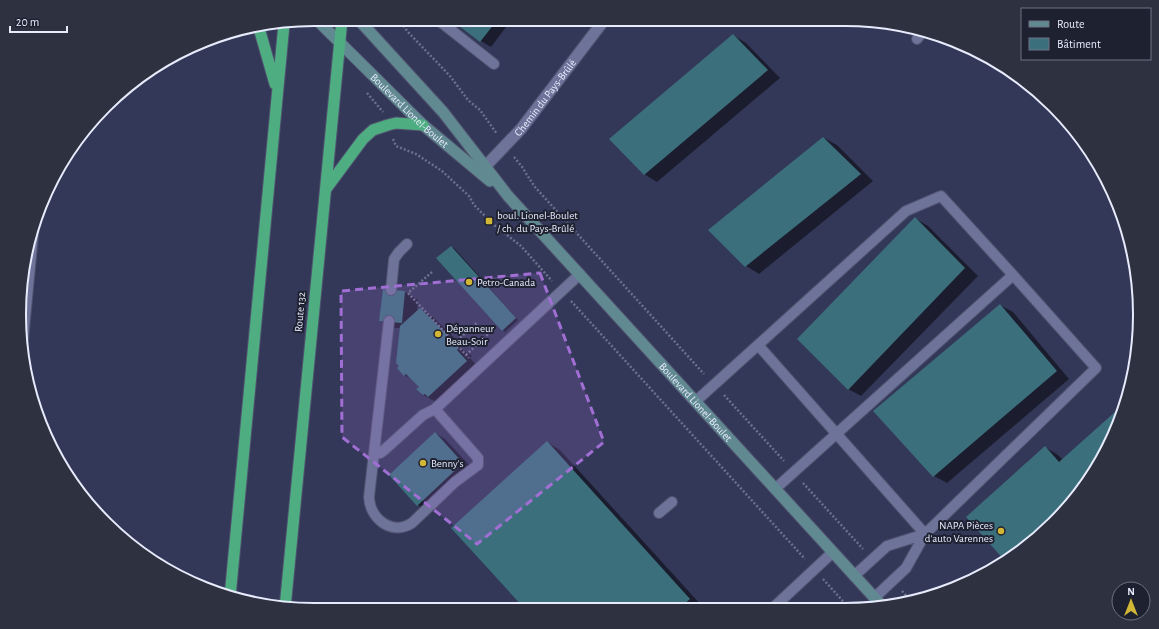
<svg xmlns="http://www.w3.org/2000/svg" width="1159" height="629" font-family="'Alegreya Sans',sans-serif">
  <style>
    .shadow { fill: #0007 }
    .building { fill: #3c6f7c }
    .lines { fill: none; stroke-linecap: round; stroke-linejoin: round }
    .service-casing { stroke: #50536f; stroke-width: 12 }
    .minor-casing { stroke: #50536f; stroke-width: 13 }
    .secondary-casing { stroke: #50536f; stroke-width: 13 }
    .trunk-casing { stroke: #50536f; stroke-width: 13 }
    .path { stroke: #6b708c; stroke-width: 2.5; stroke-dasharray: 2 2; stroke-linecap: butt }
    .service { stroke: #6d7399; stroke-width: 10 }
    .minor { stroke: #6d7399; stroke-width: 11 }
    .secondary { stroke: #618991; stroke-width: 11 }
    .trunk { stroke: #4eae82; stroke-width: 11 }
    .marked { fill: #a16fd4; fill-opacity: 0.2; stroke: #a16fd4; stroke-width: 3; stroke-dasharray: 8 5; stroke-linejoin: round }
    .poi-dot { fill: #d2b635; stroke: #1e2130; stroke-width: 1.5 }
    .labels { text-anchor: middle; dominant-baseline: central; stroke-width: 4; stroke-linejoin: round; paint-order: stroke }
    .street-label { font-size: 11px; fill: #e7ebfc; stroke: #1e2130 }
    .poi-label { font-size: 11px; fill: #e7ebfc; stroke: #1e2130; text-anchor: start }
    .rim { fill: none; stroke: #e7ebfc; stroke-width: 2 }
  </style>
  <rect width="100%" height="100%" fill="#333859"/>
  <path class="shadow" d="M 452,19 L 512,19 L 491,47 L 481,41 Z
    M 733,35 L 746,43 L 780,78 L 657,182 L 644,174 Z
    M 981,54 L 992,58 L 1025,82 L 1024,84 L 1011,77 Z
    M 824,138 L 837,145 L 873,181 L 759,274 L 746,266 L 709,230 Z
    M 915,218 L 928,226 L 978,276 L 861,396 L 848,389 Z
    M 451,247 L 455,249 L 518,320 L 505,332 L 502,330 Z
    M 383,290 L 405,292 L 418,300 L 417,312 L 420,309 L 433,317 L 462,345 L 459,347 L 472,356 L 470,358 L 480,369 L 436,402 L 423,395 L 420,387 L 414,380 L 404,375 L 401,366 L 400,328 L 394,328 L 381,320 Z
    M 1000,305 L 1013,312 L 1069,379 L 947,483 L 934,476 Z
    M 1125,405 L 1101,462 L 1067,510 L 1007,561 L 1045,447 L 1058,455 L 1063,460 Z
    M 435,433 L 445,439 L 473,469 L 428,511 L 418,505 Z
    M 547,442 L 560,450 L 703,607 L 701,608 L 526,609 Z"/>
  <path class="building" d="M 450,19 L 498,19 L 480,42 Z
    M 733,34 L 768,70 L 644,175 L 609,139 Z
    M 979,54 L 992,58 L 1013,74 L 1010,78 Z
    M 823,137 L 861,174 L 745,267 L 708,230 Z
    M 915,217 L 965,268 L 848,390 L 797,339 Z
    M 451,246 L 516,318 L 502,331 L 436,258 Z
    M 383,289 L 405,291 L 402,323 L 379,321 Z
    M 1000,304 L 1057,371 L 933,477 L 873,411 Z
    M 420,308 L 450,337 L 447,339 L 452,345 L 454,343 L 459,348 L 457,350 L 467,361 L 428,397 L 425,394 L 423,395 L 416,389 L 419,387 L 406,374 L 404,376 L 397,368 L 399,366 L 396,363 L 400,326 Z
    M 1125,403 L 1124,409 L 1101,462 L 1067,510 L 1006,562 L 966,517 L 1045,446 L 1059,462 Z
    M 435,432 L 463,463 L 417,506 L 389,475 Z
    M 547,441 L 690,599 L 680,608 L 525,609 L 451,528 Z"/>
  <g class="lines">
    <defs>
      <path id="service" d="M 437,19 L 494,64
        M 917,39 L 924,30
        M 391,290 L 394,259 L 399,252 L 407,244
        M 389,321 L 369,497 C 370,519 392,536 412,523 L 455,482 L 478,465 L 478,458 L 435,409
        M 758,345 L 906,211 L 941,196 L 1013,275 L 775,489
        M 696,401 L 758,345 L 925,534
        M 374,454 L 380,453 L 383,451 L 423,415 L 435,409 L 580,274
        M 659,513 L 672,502
        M 854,576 L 887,546 L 925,534
        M 874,598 L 906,568 L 925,534 L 1096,368 L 1013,275
        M 773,608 L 833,552"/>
      <g id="minor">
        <path id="s1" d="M 480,172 L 521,129 L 605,19"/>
        <path d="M 22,345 L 33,230"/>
      </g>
      <g id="secondary">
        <path id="s2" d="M 316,19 L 423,125 L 490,181"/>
        <path id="s3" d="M 358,19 L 443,112 L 508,196 L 883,607"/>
      </g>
      <path id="trunk" d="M 259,28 L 275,84
        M 326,189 L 363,139 L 373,130 L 388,125 L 396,123 L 423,125
        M 230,597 L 284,24
        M 285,608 L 342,19"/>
    </defs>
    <use href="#service" class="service-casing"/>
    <use href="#minor" class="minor-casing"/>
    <use href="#secondary" class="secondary-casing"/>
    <use href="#trunk" class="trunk-casing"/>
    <path class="path" d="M 399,19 L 407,31 L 450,76 L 468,100 L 480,110 L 497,134
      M 367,93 L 383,112
      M 393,139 L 396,146 L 416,154 L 442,171 L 469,196 L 474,205 L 494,225 L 521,246 L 552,281
      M 514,157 L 523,168 L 527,175 L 535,187 L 704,374
      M 432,272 L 408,293 L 469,358
      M 571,301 L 805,559
      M 454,343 L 478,322
      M 466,355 L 488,334
      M 724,395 L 784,461
      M 803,483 L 863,549
      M 823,579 L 849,608
      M 902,591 L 911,601"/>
    <use href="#service" class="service"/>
    <use href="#minor" class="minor"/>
    <use href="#secondary" class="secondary"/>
    <use href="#trunk" class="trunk"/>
  </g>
  <path class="marked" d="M 540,273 L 604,442 L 477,544 L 342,437 L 341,291 Z"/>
  <g class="poi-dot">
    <rect x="485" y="217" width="8" height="8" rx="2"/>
    <circle cx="469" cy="282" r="4"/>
    <circle cx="438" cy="334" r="4"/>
    <circle cx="423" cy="463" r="4"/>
    <circle cx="1001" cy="531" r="4"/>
  </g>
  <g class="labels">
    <g class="street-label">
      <text stroke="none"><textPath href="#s1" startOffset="99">Chemin du Pays-Brûlé</textPath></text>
      <text stroke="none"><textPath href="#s2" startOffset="131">Boulevard Lionel-Boulet</textPath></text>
      <text transform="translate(300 312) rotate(-85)">Route 132</text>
      <text stroke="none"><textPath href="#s3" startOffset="511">Boulevard Lionel-Boulet</textPath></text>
    </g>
    <g class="poi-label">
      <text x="497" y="215">boul. Lionel-Boulet<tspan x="497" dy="13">/ ch. du Pays-Brûlé</tspan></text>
      <text x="477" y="282">Petro-Canada</text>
      <text x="446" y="328">Dépanneur<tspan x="446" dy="13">Beau-Soir</tspan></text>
      <text x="431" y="463">Benny's</text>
      <text x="993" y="525" text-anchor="end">NAPA Pièces<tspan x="993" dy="13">d'auto Varennes</tspan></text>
    </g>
  </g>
  <path d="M0 0H1159V629H0ZM314 26H845A288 288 0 0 1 1133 314V315A288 288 0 0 1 845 603H314A288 288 0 0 1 26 315V314A288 288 0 0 1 314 26Z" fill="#2e3140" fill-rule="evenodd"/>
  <path class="rim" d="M314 26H845A288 288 0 0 1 1133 314V315A288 288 0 0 1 845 603H314A288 288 0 0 1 26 315V314A288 288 0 0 1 314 26Z"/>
  <rect x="1021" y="8" width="130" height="52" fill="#1e2130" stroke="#6e7282"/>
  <rect x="1029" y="21" width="20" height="6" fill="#618991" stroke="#6e7282"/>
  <text x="1057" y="28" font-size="12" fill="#e7ebfc">Route</text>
  <rect x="1029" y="38" width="20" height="12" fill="#3c6f7c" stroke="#6e7282"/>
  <text x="1057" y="48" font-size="12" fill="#e7ebfc">Bâtiment</text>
  <g transform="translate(1131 601)"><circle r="19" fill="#1e2130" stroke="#6e7282"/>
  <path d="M0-3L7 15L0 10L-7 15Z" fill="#d2b635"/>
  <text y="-6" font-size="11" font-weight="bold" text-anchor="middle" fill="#e7ebfc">N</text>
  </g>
  <path d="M10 26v6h57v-6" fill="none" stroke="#e7ebfc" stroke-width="2"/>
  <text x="16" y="26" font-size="12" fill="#e7ebfc" stroke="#1e2130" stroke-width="3" paint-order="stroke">20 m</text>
</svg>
